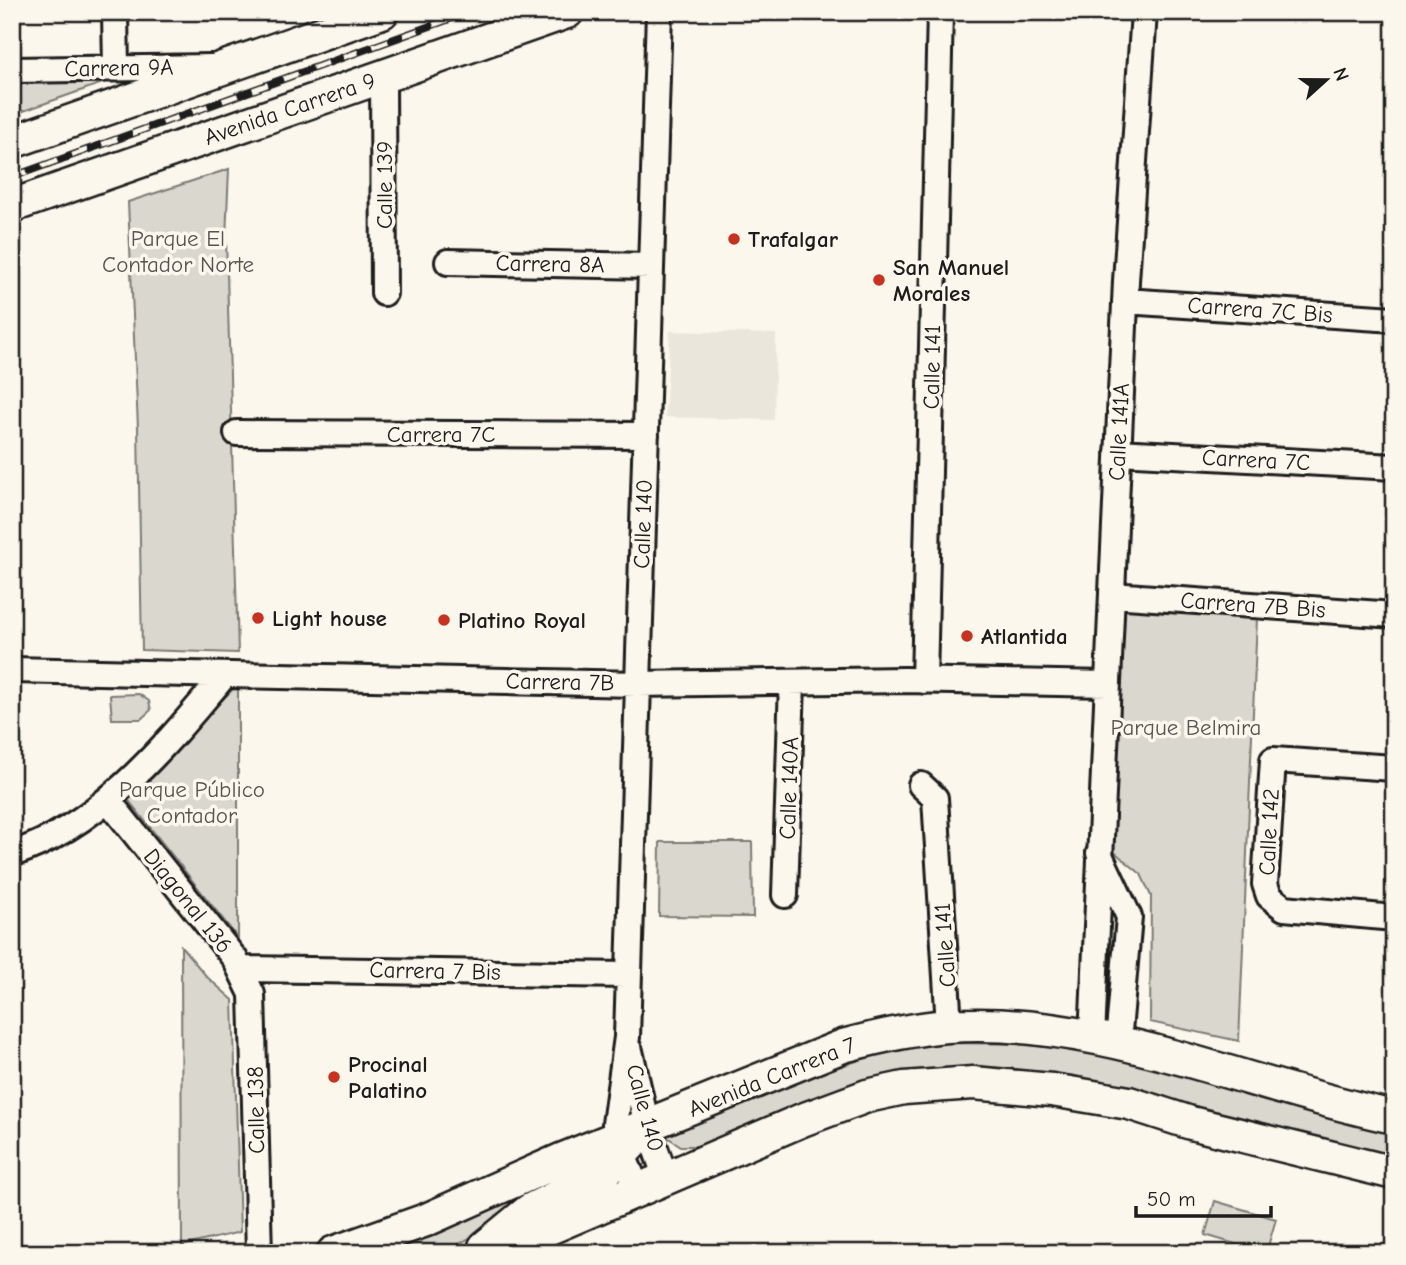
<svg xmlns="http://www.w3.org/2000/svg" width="1406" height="1265" font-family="'Comic Neue',sans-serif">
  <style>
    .built { fill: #eae6dc }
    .green { fill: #dad7ce; stroke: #7b7a75; stroke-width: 2 }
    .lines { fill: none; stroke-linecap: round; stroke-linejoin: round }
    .minor-casing { stroke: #1c1c1c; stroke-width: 30 }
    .major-casing { stroke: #1c1c1c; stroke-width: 37 }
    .minor { stroke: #fbf7ec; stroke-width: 24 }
    .major { stroke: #fbf7ec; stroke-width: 32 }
    .rail-casing { stroke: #1c1c1c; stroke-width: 8 }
    .rail { stroke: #fbf7ec; stroke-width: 5; stroke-dasharray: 16; stroke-linecap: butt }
    .poi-dot { fill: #c8321e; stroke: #fbf7ec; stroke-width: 2.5 }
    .labels { text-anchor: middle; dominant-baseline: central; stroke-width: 7; stroke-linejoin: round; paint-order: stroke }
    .street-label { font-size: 23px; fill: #1c1c1c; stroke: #fbf7ec }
    .park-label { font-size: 23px; fill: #555451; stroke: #fbf7ec }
    .poi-label { font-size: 23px; font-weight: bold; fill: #1c1c1c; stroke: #fbf7ec; text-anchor: start }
  </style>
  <rect width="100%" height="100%" fill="#fbf7ec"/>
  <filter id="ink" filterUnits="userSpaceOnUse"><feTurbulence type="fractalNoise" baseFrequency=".0143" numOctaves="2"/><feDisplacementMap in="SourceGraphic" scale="14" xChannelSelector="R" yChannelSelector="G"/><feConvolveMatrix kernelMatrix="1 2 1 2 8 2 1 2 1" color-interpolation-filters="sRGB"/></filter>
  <g filter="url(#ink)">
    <path class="built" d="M 670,331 L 776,334 L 774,420 L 665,417 Z"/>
    <path class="green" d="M 111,80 L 12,115 L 12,81 Z
      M 229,169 L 226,238 L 238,653 L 142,650 L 138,428 L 128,202 Z
      M 1121,605 L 1257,618 L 1239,1041 L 1150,1022 L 1151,896 L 1141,874 L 1112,850 Z
      M 238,684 L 238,938 L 126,797 Z
      M 139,694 L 149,701 L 151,710 L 141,719 L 112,719 L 110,695 Z
      M 660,842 L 752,842 L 753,917 L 659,916 Z
      M 181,946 L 207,977 L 233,1000 L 240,1232 L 182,1246 Z
      M 952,1043 L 1030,1044 L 1128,1058 L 1394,1129 L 1394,1160 L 1298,1138 L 1075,1076 L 1003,1069 L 942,1069 L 885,1078 L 710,1146 L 681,1146 L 664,1135 L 803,1079 L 895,1048 Z
      M 603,1159 L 444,1253 L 381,1253 Z
      M 1215,1201 L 1276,1219 L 1266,1253 L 1205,1235 Z"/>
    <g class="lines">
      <defs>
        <path id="minor" d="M 115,12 L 116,68
          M 12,70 L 211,67
          M 383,77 L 384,293
          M 448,262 L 651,266
          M 1125,301 L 1394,319
          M 237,433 L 646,435
          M 1118,452 L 1394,467
          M 1112,595 L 1394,615
          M 12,670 L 637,684 L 904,680 L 1108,684
          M 924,681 L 940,12
          M 1394,768 L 1273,760 L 1265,884 L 1269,896 L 1284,908 L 1394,918
          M 921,785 L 935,798 L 949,1026
          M 108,800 L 235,959 L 252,994 L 259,1253
          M 1099,853 L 1129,917 L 1118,1043
          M 12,854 C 101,826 167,743 225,675
          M 785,895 L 792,682
          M 242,969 L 627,975
          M 1092,1038 L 1126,281 L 1144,12
          M 630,1051 L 647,1126 L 666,1178
          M 638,1190 L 623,1155 L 615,1124 L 627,1037 L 659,12"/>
        <path id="major" d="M 12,142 L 382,12
          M 12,206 L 567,12
          M 485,1247 L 530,1210 L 603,1174 L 644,1130
          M 333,1253 L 426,1220 L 561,1160 L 843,1046 C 877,1037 912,1029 947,1026 C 1096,1015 1250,1087 1394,1117
          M 491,1253 L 802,1120 L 867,1096 L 904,1088 L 973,1083 L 1052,1090 L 1129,1103 L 1191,1123 L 1394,1173"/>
      </defs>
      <use href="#minor" class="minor-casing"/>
      <use href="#major" class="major-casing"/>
      <use href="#minor" class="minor"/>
      <use href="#major" class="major"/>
      <defs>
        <path id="rail" d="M 12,177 L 469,12"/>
      </defs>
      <use href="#rail" class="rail-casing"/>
      <use href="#rail" class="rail"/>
    </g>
  </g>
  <g class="poi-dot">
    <circle cx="734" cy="239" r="7"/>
    <circle cx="879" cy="280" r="7"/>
    <circle cx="258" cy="618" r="7"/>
    <circle cx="444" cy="620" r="7"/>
    <circle cx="967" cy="636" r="7"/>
    <circle cx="334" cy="1077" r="7"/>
  </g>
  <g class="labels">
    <g class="street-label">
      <text transform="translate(119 68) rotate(-1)">Carrera 9A</text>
      <text transform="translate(290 109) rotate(-19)">Avenida Carrera 9</text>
      <text transform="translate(384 185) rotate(-90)">Calle 139</text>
      <text transform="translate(550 264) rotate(1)">Carrera 8A</text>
      <text transform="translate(1260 310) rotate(4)">Carrera 7C Bis</text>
      <text transform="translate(932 367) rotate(-89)">Calle 141</text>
      <text transform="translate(1119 432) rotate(-87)">Calle 141A</text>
      <text x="441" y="434">Carrera 7C</text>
      <text transform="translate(1256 460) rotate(3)">Carrera 7C</text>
      <text transform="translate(643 524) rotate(-88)">Calle 140</text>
      <text transform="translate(1253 605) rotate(4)">Carrera 7B Bis</text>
      <text transform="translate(560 682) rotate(1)">Carrera 7B</text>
      <text transform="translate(789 788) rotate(-88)">Calle 140A</text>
      <text transform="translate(1269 832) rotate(-87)">Calle 142</text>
      <text transform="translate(188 901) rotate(51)">Diagonal 136</text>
      <text transform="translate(945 945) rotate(-94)">Calle 141</text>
      <text transform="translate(435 971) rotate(1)">Carrera 7 Bis</text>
      <text transform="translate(772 1077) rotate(-22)">Avenida Carrera 7</text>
      <text transform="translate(645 1108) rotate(75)">Calle 140</text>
      <text transform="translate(256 1110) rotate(-91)">Calle 138</text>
    </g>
    <g class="park-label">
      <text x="178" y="238">Parque El<tspan x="178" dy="26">Contador Norte</tspan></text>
      <text x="1186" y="727">Parque Belmira</text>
      <text x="192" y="789">Parque Público<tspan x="192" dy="26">Contador</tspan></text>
    </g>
    <g class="poi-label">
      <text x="748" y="239">Trafalgar</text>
      <text x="893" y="267">San Manuel<tspan x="893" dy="26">Morales</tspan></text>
      <text x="272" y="618">Light house</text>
      <text x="458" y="620">Platino Royal</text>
      <text x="981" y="636">Atlantida</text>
      <text x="348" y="1064">Procinal<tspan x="348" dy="26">Palatino</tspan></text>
    </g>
  </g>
  <rect width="1406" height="1265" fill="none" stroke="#fbf7ec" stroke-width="42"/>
  <rect x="21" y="21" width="1364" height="1223" fill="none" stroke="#1c1c1c" stroke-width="2.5" filter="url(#ink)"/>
  <g transform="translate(1326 80) rotate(69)" stroke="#fbf7ec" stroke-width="5" paint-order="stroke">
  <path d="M0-5L12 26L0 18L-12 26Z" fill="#1c1c1c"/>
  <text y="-10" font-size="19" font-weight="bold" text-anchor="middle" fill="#1c1c1c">N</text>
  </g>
  <path d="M1136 1206v10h135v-10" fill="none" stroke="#1c1c1c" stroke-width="3.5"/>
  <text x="1147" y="1206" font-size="21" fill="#1c1c1c" stroke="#fbf7ec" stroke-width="5" paint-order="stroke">50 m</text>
</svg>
